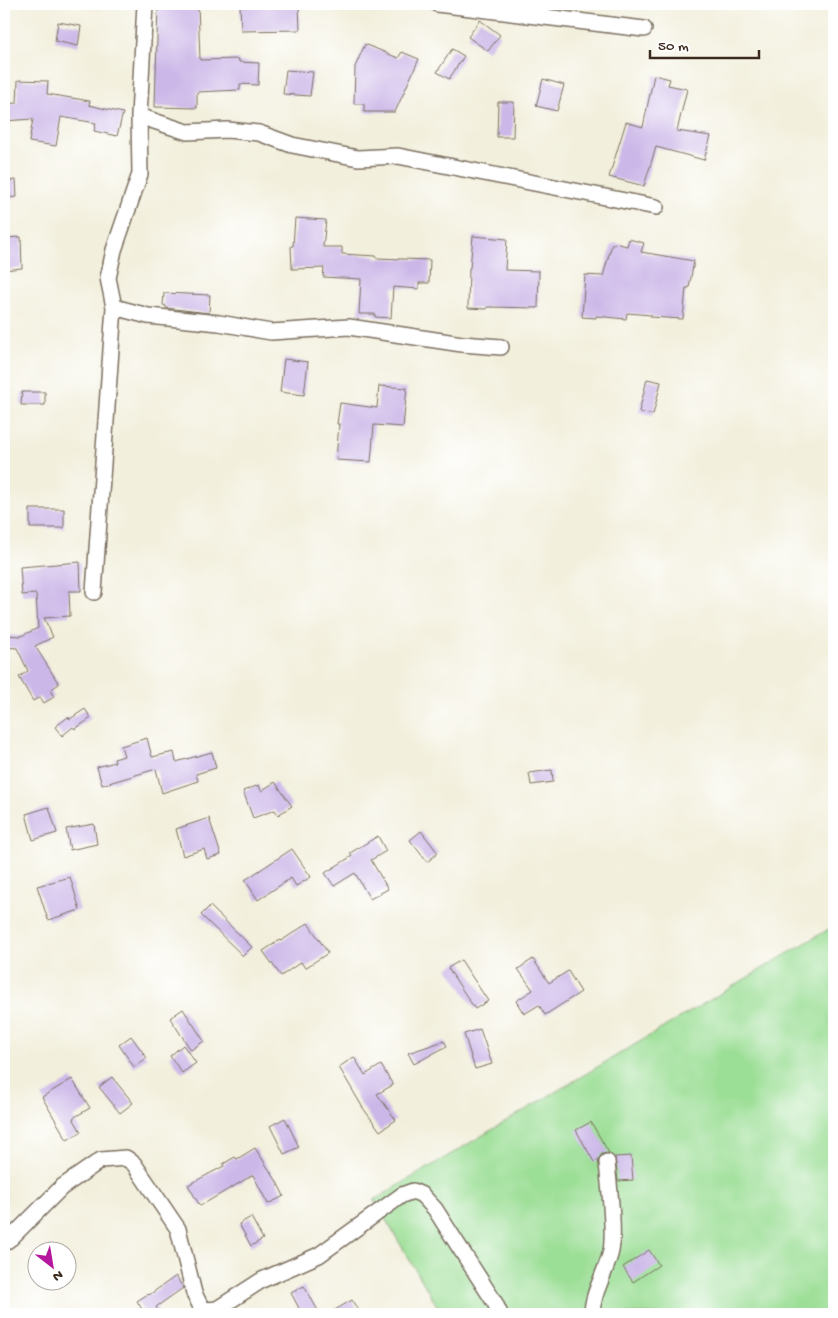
<svg xmlns="http://www.w3.org/2000/svg" width="838" height="1318" font-family="'Gochi Hand',sans-serif">
  <style>
    .green { fill: #9bde95; stroke: #6b845a }
    .building { fill: #ccb8e8 }
    .lines { fill: none; stroke-linecap: round; stroke-linejoin: round }
    .street-casing { stroke: #7b6f60; stroke-width: 18 }
    .street { stroke: #fff; stroke-width: 15 }
  </style>
  <rect width="100%" height="100%" fill="#fff"/>
  <filter id="ink" filterUnits="userSpaceOnUse"><feTurbulence type="fractalNoise" baseFrequency=".02" numOctaves="2"/><feDisplacementMap in="SourceGraphic" scale="10" xChannelSelector="R" yChannelSelector="G"/><feConvolveMatrix kernelMatrix="1 2 1 2 8 2 1 2 1" color-interpolation-filters="sRGB"/></filter>
  <filter id="wash" filterUnits="userSpaceOnUse"><feTurbulence type="fractalNoise" baseFrequency=".0096" numOctaves="4" result="noise"/><feDisplacementMap in="SourceGraphic" scale="20" xChannelSelector="R" yChannelSelector="G"/><feGaussianBlur stdDeviation="1.12" result="paint"/><feColorMatrix in="noise" values="0 0 0 0 0 0 0 0 0 0 0 0 0 0 0 0 0 1.4 0 .05"/><feComposite in="paint" operator="in"/></filter>
  <g filter="url(#wash)">
    <rect width="100%" height="100%" fill="#f2efdc"/>
    <path class="green" d="M 834,926 L 834,1314 L 442,1314 L 374,1200 Z"/>
    <g id="blocks">
      <path class="building" d="M 158,4 L 198,4 L 200,60 L 239,59 L 239,62 L 259,63 L 258,85 L 240,84 L 240,90 L 197,92 L 197,108 L 155,107 Z
        M 240,4 L 299,4 L 300,30 L 241,31 Z
        M 480,20 L 500,35 L 488,51 L 468,37 Z
        M 58,22 L 81,26 L 78,46 L 55,41 Z
        M 365,44 L 398,58 L 402,52 L 419,59 L 395,112 L 364,112 L 364,104 L 354,104 L 355,67 Z
        M 452,49 L 464,56 L 449,79 L 437,72 Z
        M 286,70 L 313,72 L 310,96 L 283,94 Z
        M 654,75 L 670,79 L 668,85 L 687,89 L 677,131 L 711,136 L 704,160 L 656,147 L 644,186 L 609,177 L 626,122 L 643,127 Z
        M 543,79 L 564,85 L 557,111 L 536,106 Z
        M 18,80 L 48,81 L 47,94 L 90,101 L 89,105 L 123,113 L 117,136 L 94,131 L 96,123 L 61,117 L 56,146 L 29,142 L 33,119 L 4,121 L 4,104 L 17,103 Z
        M 498,102 L 514,102 L 513,137 L 497,137 Z
        M 16,180 L 17,197 L 4,198 L 4,181 Z
        M 295,218 L 326,220 L 323,247 L 342,247 L 342,254 L 376,256 L 376,258 L 430,260 L 429,283 L 419,283 L 419,289 L 393,287 L 391,318 L 375,317 L 375,314 L 359,314 L 361,279 L 323,277 L 324,268 L 292,269 L 291,246 L 293,246 Z
        M 473,236 L 507,239 L 505,270 L 539,271 L 538,308 L 487,307 L 487,309 L 468,308 L 469,268 L 470,268 Z
        M 21,237 L 22,268 L 4,270 L 4,238 Z
        M 629,239 L 644,243 L 641,252 L 694,261 L 689,288 L 686,288 L 683,319 L 651,317 L 651,315 L 627,313 L 626,319 L 596,316 L 596,318 L 582,317 L 585,275 L 603,276 L 612,244 L 614,245 L 615,243 L 627,246 Z
        M 164,293 L 210,295 L 209,313 L 166,308 L 166,306 L 163,305 Z
        M 284,359 L 308,362 L 304,395 L 280,392 Z
        M 647,379 L 661,382 L 653,415 L 639,412 Z
        M 379,386 L 407,388 L 403,427 L 374,425 L 371,462 L 336,460 L 339,424 L 337,424 L 340,403 L 377,408 Z
        M 22,392 L 45,392 L 45,405 L 21,405 Z
        M 30,509 L 64,509 L 64,528 L 30,528 Z
        M 80,562 L 81,591 L 69,591 L 70,616 L 44,618 L 53,637 L 35,646 L 59,684 L 50,690 L 54,697 L 44,703 L 40,697 L 33,701 L 19,677 L 28,671 L 17,648 L 4,647 L 4,635 L 21,636 L 38,628 L 36,594 L 22,595 L 20,567 Z
        M 85,709 L 91,718 L 75,729 L 73,727 L 62,736 L 55,727 L 68,717 L 70,719 Z
        M 147,738 L 152,757 L 174,752 L 176,762 L 212,752 L 216,768 L 196,774 L 198,781 L 162,793 L 156,769 L 102,785 L 97,767 L 115,762 L 114,759 L 124,756 L 121,746 Z
        M 552,770 L 553,782 L 531,785 L 529,773 Z
        M 275,782 L 292,806 L 278,815 L 275,810 L 253,818 L 243,791 L 259,785 L 261,791 Z
        M 49,807 L 57,833 L 33,840 L 26,814 Z
        M 209,818 L 221,855 L 207,859 L 204,849 L 183,856 L 176,829 Z
        M 94,824 L 97,844 L 70,850 L 66,829 Z
        M 421,831 L 438,853 L 427,862 L 410,840 Z
        M 378,836 L 386,851 L 371,860 L 388,889 L 370,899 L 355,873 L 334,886 L 325,873 L 352,856 L 350,853 Z
        M 292,849 L 311,877 L 296,886 L 291,878 L 258,900 L 245,880 Z
        M 70,877 L 80,910 L 48,920 L 37,886 Z
        M 210,906 L 252,947 L 243,956 L 201,915 Z
        M 308,923 L 328,953 L 305,968 L 301,962 L 281,976 L 263,951 L 280,940 L 281,941 Z
        M 533,959 L 549,983 L 568,971 L 581,992 L 545,1015 L 539,1005 L 524,1014 L 516,1001 L 533,990 L 518,969 Z
        M 461,960 L 488,1001 L 475,1009 L 448,968 Z
        M 183,1009 L 204,1041 L 191,1050 L 170,1018 Z
        M 480,1029 L 492,1064 L 475,1069 L 464,1034 Z
        M 131,1036 L 147,1058 L 134,1067 L 119,1045 Z
        M 444,1041 L 447,1046 L 414,1064 L 408,1053 Z
        M 183,1045 L 196,1063 L 182,1073 L 170,1056 Z
        M 354,1057 L 365,1075 L 381,1065 L 393,1085 L 377,1094 L 396,1120 L 380,1131 L 363,1108 L 339,1067 Z
        M 112,1077 L 133,1103 L 120,1113 L 99,1087 Z
        M 72,1079 L 90,1108 L 73,1118 L 81,1132 L 67,1140 L 42,1097 Z
        M 285,1118 L 299,1147 L 284,1154 L 270,1126 Z
        M 591,1122 L 609,1153 L 602,1154 L 598,1160 L 594,1162 L 576,1130 Z
        M 255,1148 L 276,1180 L 284,1196 L 268,1204 L 253,1175 L 200,1206 L 188,1185 L 224,1166 L 223,1164 L 235,1157 L 237,1159 Z
        M 631,1156 L 633,1180 L 618,1181 L 615,1157 Z
        M 251,1217 L 263,1239 L 251,1246 L 239,1224 Z
        M 649,1250 L 659,1265 L 633,1282 L 623,1267 Z
        M 176,1276 L 183,1288 L 156,1307 L 160,1314 L 145,1314 L 137,1301 L 148,1294 L 149,1295 Z
        M 304,1286 L 320,1314 L 302,1314 L 291,1293 Z
        M 352,1300 L 360,1314 L 328,1314 Z"/>
    </g>
  </g>
  <g filter="url(#ink)">
    <use href="#blocks" fill-opacity="0" stroke="#7b6f60" stroke-width="1"/>
    <g class="lines">
      <defs>
        <path id="street" d="M 437,4 L 644,29
          M 139,116 L 187,132 L 227,130 L 259,133 L 292,145 L 358,158 L 398,156 L 656,207
          M 114,307 L 148,316 L 219,323 L 271,332 L 349,327 L 462,344 L 501,347
          M 94,592 L 114,307 L 108,278 L 114,250 L 140,174 L 139,116 L 145,4
          M 4,1243 L 11,1238 L 62,1187 L 101,1160 L 126,1158 L 134,1164 L 178,1229 L 194,1293 L 201,1307 L 207,1310 L 217,1309 L 262,1280 L 319,1255 L 402,1195 L 413,1191 L 422,1195 L 435,1209 L 495,1303 L 500,1314
          M 592,1314 C 592,1293 606,1273 611,1251 C 615,1229 609,1186 607,1162"/>
      </defs>
      <use href="#street" class="street-casing"/>
      <use href="#street" class="street"/>
    </g>
  </g>
  <rect width="838" height="1318" fill="none" stroke="#fff" stroke-width="20"/>
  <g transform="translate(52 1266) rotate(149)"><circle r="24" fill="#ffffff" stroke="#b1aaa5"/>
  <path d="M0-4L9 19L0 12L-9 19Z" fill="#b5179e"/>
  <text y="-8" font-size="14" font-weight="bold" text-anchor="middle" fill="#3b2a1e">N</text>
  </g>
  <path d="M650 50v8h109v-8" fill="none" stroke="#3b2a1e" stroke-width="2.5"/>
  <text x="658" y="50" font-size="15" fill="#3b2a1e" stroke="#ffffff" stroke-width="4" paint-order="stroke">50 m</text>
</svg>
